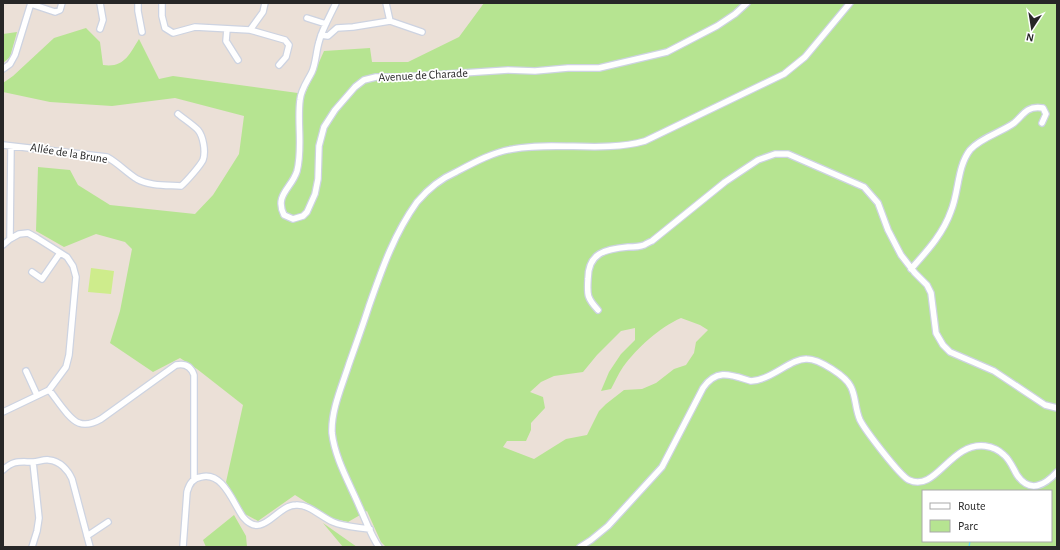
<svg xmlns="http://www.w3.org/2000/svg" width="1060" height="550" font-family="'Alegreya Sans',sans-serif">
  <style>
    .green { fill: #b6e491; fill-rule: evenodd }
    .pitch { fill: #ceec8c }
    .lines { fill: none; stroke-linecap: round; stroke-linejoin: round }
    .stream { stroke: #65dcf2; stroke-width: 1.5 }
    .minor-casing { stroke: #cdd3e1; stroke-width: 8 }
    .minor { stroke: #fff; stroke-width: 5.5 }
    .labels { text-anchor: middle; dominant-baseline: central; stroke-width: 3.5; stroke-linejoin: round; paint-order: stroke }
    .street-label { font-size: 12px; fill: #272727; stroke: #fff }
  </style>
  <rect width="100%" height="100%" fill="#ebe0d7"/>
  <path class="green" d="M 484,3 L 1057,3 L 1057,547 L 386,547 L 381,542 L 367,511 L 348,522 L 331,518 L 295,495 L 258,521 L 245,514 L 226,482 L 243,405 L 197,369 L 180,358 L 153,372 L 110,343 L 120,311 L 132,249 L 125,242 L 96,234 L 64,247 L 36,231 L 38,167 L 70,170 L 78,185 L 110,205 L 195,214 L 213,195 L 239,154 L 244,116 L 175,98 L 112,106 L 50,102 L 3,92 L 3,83 L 13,76 L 54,38 L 86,28 L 100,42 L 103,65 C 124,68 129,55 139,39 L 159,79 L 173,76 L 305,94 L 324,51 L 370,48 L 372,62 L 408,62 L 459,37 ZM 681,318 L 700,325 L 708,330 L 696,342 L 694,353 L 686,365 L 674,369 L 656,383 L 642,389 L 624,390 L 606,404 L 599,411 L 587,435 L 566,439 L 534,459 L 503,447 L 507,441 L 526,441 L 531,430 L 531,423 L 545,408 L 543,397 L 530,392 L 541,382 L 554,376 L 583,372 L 597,355 L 621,331 L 635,328 L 635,340 L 621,354 L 609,372 L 601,391 L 611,389 C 615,382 618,374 623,367 C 637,348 660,327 681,318 ZM 923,491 L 1051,491 L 1051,541 L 923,541 Z
    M 17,32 L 10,57 L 3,63 L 3,34 Z
    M 234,515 L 246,536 L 247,547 L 206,547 L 203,540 Z
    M 323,523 L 357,547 L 343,547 Z"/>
  <path class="pitch" d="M 91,268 L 114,271 L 111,294 L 88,292 Z"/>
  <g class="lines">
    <path class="stream" d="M 969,547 L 970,541"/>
    <defs>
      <path id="minor" d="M 100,3 L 103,20 L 100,29
        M 138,3 L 138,11 L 142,32
        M 162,3 L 162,16 L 165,28 L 173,33 L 195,27 L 250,30 L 285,40 L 289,45 L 286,57 L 279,65
        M 336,3 C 330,16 322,29 319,42 C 316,52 316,63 312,72 C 307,82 301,89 300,100 C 297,123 303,148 297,171 C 292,188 274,195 284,215 L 293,219 L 303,216 L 307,212 L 315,194 L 318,179 L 319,146 L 324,127 L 335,110 L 355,87 L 364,80 L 376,77 L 402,77 L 508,70 L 535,71 L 568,68 L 599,68 L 667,52 L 717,26 L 735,14 L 747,3
        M 386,3 L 390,21
        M 31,4 L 55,12 L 60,10 L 62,3
        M 307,18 L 326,24
        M 227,29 L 226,41 L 238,60
        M 250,30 L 263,12 L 265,3
        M 321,35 L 328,36 L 337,28 L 353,27 L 390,21 L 422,32
        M 3,69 L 10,64 L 15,55 L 31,3
        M 3,145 L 107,157 C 118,163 126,172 137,179 C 149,186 167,185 181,186 C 186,182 200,166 203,160 C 206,151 203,136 198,130 C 192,124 184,119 178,114
        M 10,239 L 11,147
        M 3,245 L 10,239 L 19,234 L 28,233 L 37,238 L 67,257 L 73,266 L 76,277 L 69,355 L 66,367 L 49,390 L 3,412
        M 911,269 C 927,251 943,234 951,211 C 959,192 957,167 970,150 C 980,138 1002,132 1014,123 C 1019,119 1023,113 1028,110 C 1033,107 1037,107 1043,108 L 1046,114 L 1042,123
        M 32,272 L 42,279 L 60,253
        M 598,310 C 587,298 587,295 588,279 C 588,253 605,249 628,247 C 633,247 639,247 644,245 C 646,244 649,242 652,241 L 725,182 L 758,160 L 775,154 L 788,154 L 864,187 L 878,203 L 888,230 L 901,255 L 915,273 L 927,285 L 931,293 L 936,333 L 943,345 L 950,352 L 994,371 L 1045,405 L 1057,408
        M 26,371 L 37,395
        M 49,390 C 56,398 69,420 79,423 C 87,426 94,423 101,419 L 176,365 C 185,363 191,366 194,375 L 194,480
        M 3,470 C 14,460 19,462 33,462 C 38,462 44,459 49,460 C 60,461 68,470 72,479 L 90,547
        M 87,536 L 108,522
        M 32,547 L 37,531 L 39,518 L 33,462
        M 183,547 L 187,492 C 189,484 193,478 201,477 C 223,471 233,503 243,517 C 263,541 276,505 296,505 C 309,504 321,517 333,522 C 344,527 357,527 370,529
        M 379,547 C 371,536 366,521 360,508 C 350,484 335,459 332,433 C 331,410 342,386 349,364 C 356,344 363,325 369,306 C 382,269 394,234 417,202 C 428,189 440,179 456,172 C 473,163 493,152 513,149 C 556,141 603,153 645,141 L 784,74 L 805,57 L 850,3
        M 580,547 L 591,540 L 608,526 L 662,467 L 703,388 C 717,368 731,375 751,381 C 772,380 791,358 807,359 C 819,359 846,376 851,387 C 856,397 855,409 860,420 C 865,430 900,476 909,480 C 936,493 950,442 985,446 C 992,447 999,450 1004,455 C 1010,460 1013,468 1017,475 C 1030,494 1045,485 1057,472"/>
    </defs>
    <use href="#minor" class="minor-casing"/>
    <use href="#minor" class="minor"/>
  </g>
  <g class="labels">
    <g class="street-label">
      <text transform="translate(423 75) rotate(-3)">Avenue de Charade</text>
      <text transform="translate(69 153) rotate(9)">Allée de la Brune</text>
    </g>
  </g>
  <rect width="1060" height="550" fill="none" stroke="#272727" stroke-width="8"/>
  <rect x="922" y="490" width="130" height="52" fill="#ffffff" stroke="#a9a9a9"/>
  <rect x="930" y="503" width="20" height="6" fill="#ffffff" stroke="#a9a9a9"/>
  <text x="958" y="510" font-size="12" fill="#272727">Route</text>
  <rect x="930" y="520" width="20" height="12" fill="#b6e491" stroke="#a9a9a9"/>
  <text x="958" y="530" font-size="12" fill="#272727">Parc</text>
  <g transform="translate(1032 28) rotate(192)" stroke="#ffffff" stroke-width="3" paint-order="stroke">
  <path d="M0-3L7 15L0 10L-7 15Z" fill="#272727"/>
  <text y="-6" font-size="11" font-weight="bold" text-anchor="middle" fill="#272727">N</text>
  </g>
</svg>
